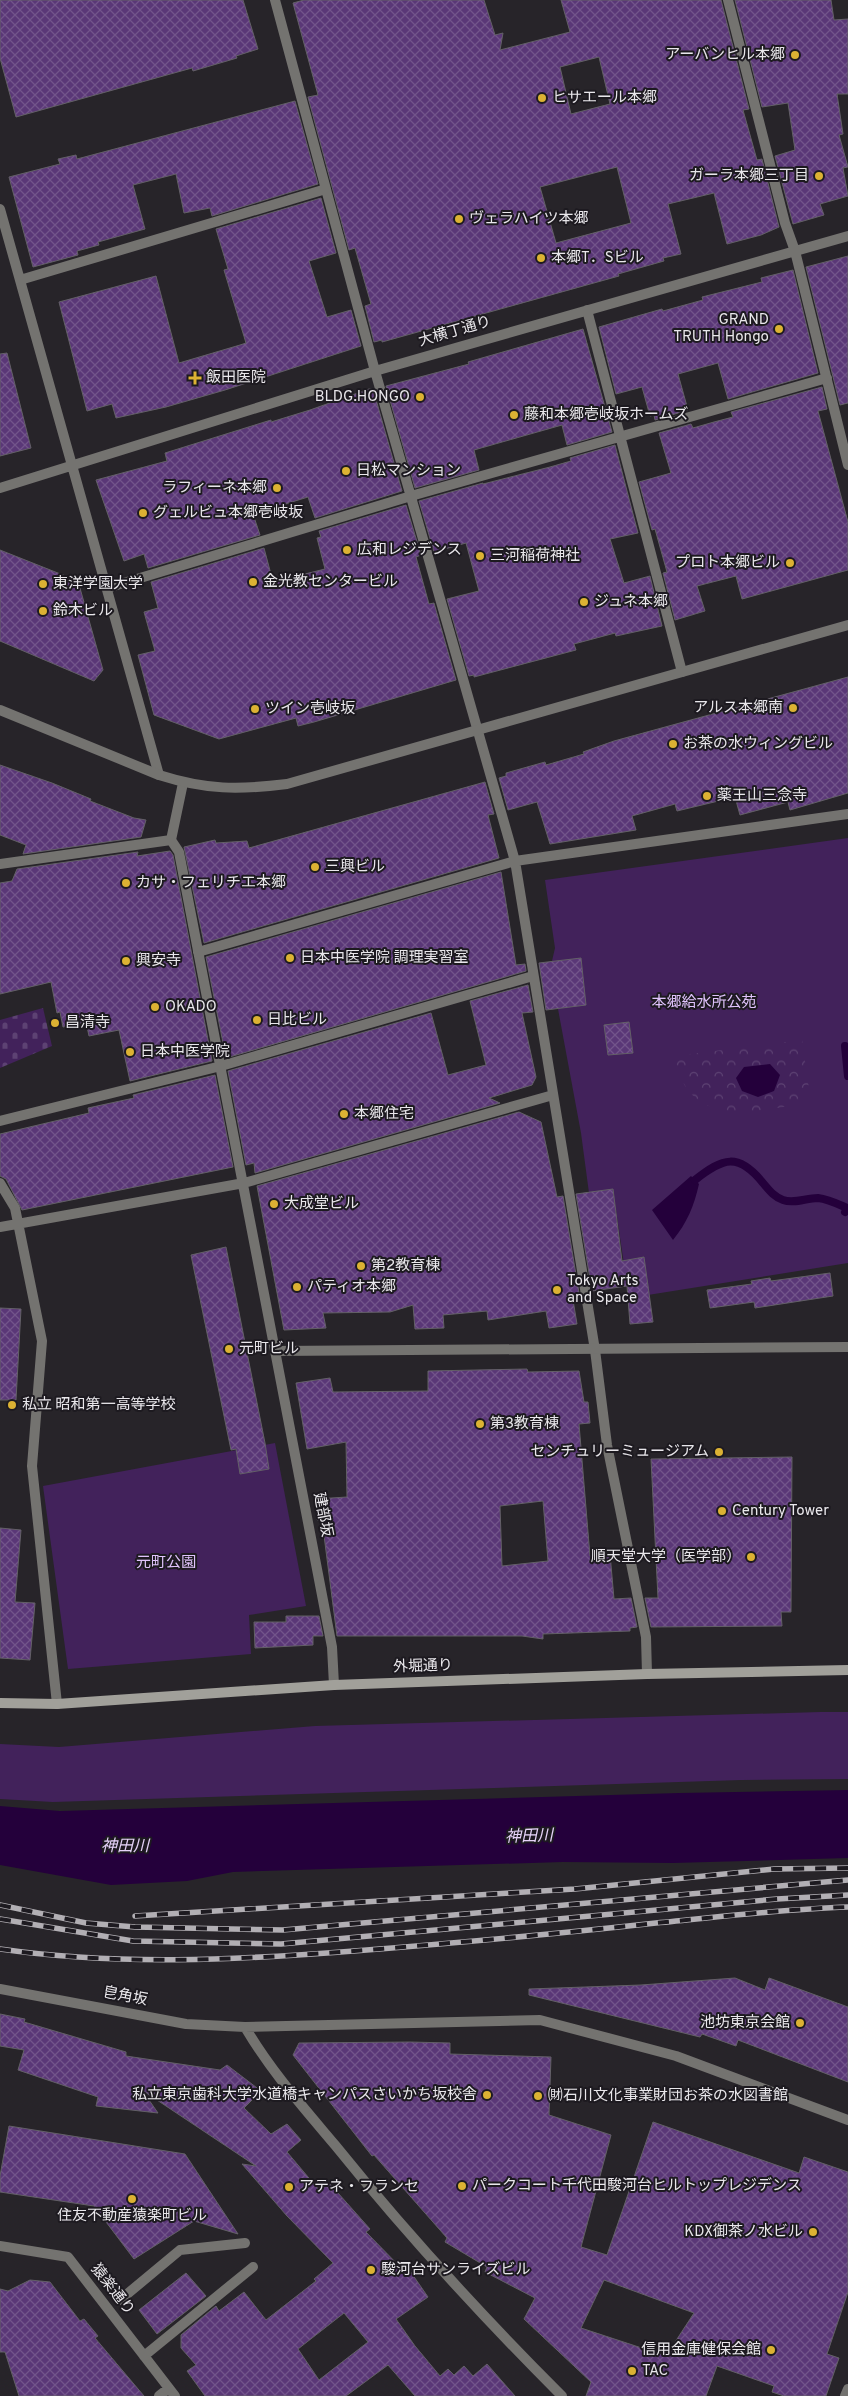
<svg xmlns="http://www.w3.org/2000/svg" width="848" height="2396" font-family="Overpass,'Noto Sans JP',sans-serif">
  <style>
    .green { fill: #42225b }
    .forest { fill: url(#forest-crowns) }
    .cemetery { fill: url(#cemetery-stones) }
    .water { fill: #24003b }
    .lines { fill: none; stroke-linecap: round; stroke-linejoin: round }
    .stream { stroke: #24003b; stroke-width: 8 }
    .building { fill: url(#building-cross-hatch); stroke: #636067; fill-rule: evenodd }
    .pedestrian { stroke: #747370; stroke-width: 10 }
    .minor { stroke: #747370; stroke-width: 10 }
    .tertiary { stroke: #747370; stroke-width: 10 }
    .secondary { stroke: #a1a09a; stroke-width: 10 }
    .rail-casing { stroke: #b2afb4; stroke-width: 5.5 }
    .rail { stroke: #1d1a20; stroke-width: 4; stroke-dasharray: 11; stroke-linecap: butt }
    .poi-dot { fill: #dcb233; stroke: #1d1a20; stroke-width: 2 }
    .labels { text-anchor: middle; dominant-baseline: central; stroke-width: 4; stroke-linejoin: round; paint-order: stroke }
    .poi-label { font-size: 15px; fill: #e9e7eb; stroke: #1d1a20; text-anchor: start }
    .street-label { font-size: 15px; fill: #e9e7eb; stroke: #1d1a20 }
    .park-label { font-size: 15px; fill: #e0c3fc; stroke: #1d1a20 }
    .water-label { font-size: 16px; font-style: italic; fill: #e6d3f9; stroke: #1d1a20 }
  </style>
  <defs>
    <pattern id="forest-crowns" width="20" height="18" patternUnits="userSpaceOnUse" patternTransform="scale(1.25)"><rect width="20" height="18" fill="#42225b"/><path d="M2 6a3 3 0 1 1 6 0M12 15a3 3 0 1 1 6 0" fill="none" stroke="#5d4273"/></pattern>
    <pattern id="cemetery-stones" width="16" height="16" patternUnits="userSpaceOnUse" patternTransform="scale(1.25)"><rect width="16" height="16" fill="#42225b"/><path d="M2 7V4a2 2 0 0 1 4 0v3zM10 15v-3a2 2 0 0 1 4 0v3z" fill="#5d4273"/></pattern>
    <pattern id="building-cross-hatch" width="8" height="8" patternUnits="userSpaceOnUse" patternTransform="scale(1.25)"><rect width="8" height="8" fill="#5a3777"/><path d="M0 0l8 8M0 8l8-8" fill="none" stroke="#72548a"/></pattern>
  </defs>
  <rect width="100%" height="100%" fill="#272429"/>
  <path class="green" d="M 848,838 L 848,1263 L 629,1298 L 613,1190 L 589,1193 L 581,1133 L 558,1009 L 552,961 L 555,948 L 545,880 Z
    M 275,1443 L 306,1606 L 249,1615 L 251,1654 L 68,1669 L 43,1486 Z
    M 821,1712 L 848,1712 L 848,1779 L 741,1780 L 53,1802 L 0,1799 L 0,1744 L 59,1747 L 315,1726 Z"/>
  <path class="forest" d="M 802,1040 L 811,1103 C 754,1110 689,1132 674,1056 Z"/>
  <path class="cemetery" d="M 43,1008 L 52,1046 L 0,1068 L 0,1020 Z"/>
  <path class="water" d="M 770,1064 L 780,1075 L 774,1091 L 758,1097 L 742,1091 L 736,1078 L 744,1067 Z
    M 691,1176 L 699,1184 C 694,1206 687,1223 673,1240 L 652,1210 Z
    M 848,1790 L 848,1858 L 673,1863 L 563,1862 L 233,1872 L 187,1881 L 111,1885 L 0,1865 L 0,1806 L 60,1811 L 679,1793 Z"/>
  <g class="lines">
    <path class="stream" d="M 845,1046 L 848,1076
      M 695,1180 C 723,1158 738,1152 763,1183 C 769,1190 774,1197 783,1200 C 794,1204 806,1198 818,1198 C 828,1199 838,1204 847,1208 L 845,1212"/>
  </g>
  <path class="building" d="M 0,0 L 243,0 L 258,49 L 236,56 L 237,58 L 193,71 L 192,68 L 16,117 L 0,58 Z
    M 304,0 L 484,0 L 495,35 L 503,33 L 500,50 L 570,32 L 561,0 L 721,0 L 749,109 L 743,110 L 757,160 L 762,159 L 779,227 L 761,235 L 727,244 L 714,193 L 668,204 L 681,254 L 663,258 L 664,261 L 618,274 L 619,276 L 382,342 L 382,340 L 374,342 L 365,306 L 371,304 L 355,248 L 349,250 L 308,97 L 318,95 L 293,3 ZM 599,57 L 610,104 L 571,114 L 560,67 ZM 617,167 L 631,223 L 556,243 L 540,187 Z
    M 735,0 L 831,0 L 834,20 L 848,19 L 848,94 L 837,94 L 843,134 L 839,135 L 848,167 L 843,168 L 848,196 L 820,204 L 824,215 L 793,224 L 775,156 L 795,150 L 788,103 L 762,107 Z
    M 295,101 L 318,184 L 212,216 L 210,208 L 184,213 L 176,174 L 133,185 L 145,229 L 98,242 L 99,245 L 77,251 L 78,255 L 33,267 L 9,177 L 60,164 L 58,159 L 76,155 L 77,159 Z
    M 321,198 L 336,253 L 309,261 L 327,317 L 351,310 L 361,346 L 225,390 L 166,407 L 116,418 L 112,404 L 87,411 L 59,302 L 156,276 L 179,363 L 240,345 L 246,343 L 224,270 L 228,269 L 216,229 Z
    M 848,256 L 848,403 L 840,405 L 806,267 Z
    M 793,270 L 818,373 L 728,399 L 718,363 L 678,374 L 688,410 L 655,420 L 654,415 L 650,416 L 642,387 L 616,394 L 599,327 L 662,309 L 663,311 L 703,300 L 702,297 L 762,282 L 761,278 Z
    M 583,329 L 612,432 L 567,445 L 562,425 L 474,450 L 479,470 L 415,488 L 386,386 L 469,364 L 468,362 Z
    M 7,353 L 31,448 L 0,456 L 0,354 Z
    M 822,387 L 827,409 L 818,411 L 848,522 L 848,570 L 742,599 L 736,576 L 697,586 L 705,611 L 675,620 L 663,573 L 667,572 L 655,529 L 652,530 L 639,482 L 671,473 L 659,433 L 691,424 L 693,428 L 714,422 L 733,417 L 731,412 Z
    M 369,389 L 373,389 L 402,491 L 315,518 L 308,497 L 253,514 L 260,535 L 148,568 L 144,554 L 124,561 L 96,480 L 167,461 L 165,453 L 271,420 L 271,422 L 310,410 Z
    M 615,445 L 638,533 L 610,539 L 624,583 L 650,576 L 662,626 L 616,636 L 615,633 L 574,644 L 576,650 L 474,677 L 474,675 L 469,676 L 447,599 L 479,591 L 466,543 L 434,552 L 419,501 L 483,483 L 483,484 L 550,467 L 571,461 L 570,458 Z
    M 406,505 L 421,555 L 416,557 L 429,604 L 434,603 L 456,680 L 314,722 L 298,726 L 296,718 L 219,739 L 154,715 L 138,655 L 155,651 L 144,612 L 158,608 L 151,582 L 264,548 L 273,582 L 325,569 L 317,538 L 321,537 L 319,531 Z
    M 0,550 L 78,581 L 103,670 L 94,681 L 0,641 Z
    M 848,677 L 848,793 L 790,810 L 788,802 L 740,815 L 735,797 L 677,811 L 675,804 L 632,816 L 636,830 L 550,844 L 537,802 L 508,810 L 499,778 L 506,776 L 506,773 L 545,762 L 546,765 L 584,754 L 583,752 L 614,741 Z
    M 0,765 L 52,783 L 91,799 L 90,801 L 134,818 L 146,820 L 141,837 L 23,854 L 26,845 L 0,835 Z
    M 485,782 L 494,814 L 488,815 L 499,858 L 204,943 L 184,847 L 215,840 L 216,843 L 247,841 L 249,848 Z
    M 170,851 L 173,855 L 212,1061 L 130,1081 L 119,1030 L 89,1036 L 86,1022 L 63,1027 L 60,1012 L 57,1013 L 51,982 L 0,994 L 0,883 L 12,881 L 17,869 L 138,852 L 137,856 Z
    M 501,872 L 516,965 L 525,964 L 526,971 L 226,1058 L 206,957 Z
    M 581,958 L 586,1005 L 546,1010 L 539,963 Z
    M 528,985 L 533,1012 L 522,1013 L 536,1077 L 532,1085 L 489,1098 L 500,1103 L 255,1173 L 254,1163 L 246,1165 L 228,1071 L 431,1013 L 448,1075 L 486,1065 L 470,1001 Z
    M 629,1022 L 633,1053 L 608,1055 L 604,1025 Z
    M 215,1075 L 233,1167 L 22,1210 L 6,1179 L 0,1176 L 0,1134 L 89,1113 L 88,1108 L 134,1098 L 133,1095 Z
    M 519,1112 L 541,1122 L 557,1197 L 563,1196 L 579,1293 L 572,1294 L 577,1324 L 549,1328 L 546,1311 L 488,1320 L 487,1311 L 443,1315 L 444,1328 L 415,1329 L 413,1305 L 390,1312 L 323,1313 L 326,1328 L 284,1330 L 257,1186 Z
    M 613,1189 L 622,1261 L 644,1257 L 653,1322 L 630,1324 L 627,1286 L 592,1291 L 576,1194 Z
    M 226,1247 L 265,1443 L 269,1469 L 240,1474 L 236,1449 L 231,1450 L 191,1255 Z
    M 830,1273 L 833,1296 L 755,1308 L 754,1302 L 710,1308 L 707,1290 L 752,1284 L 751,1281 L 770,1278 L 771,1281 Z
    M 0,1308 L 21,1309 L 16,1400 L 0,1400 Z
    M 527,1369 L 528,1372 L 579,1371 L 584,1402 L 588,1402 L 590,1423 L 579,1424 L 590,1556 L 610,1554 L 614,1599 L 631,1598 L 637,1627 L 630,1628 L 630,1631 L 543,1634 L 543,1639 L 522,1636 L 337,1636 L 322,1520 L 317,1520 L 316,1499 L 347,1497 L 346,1442 L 307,1449 L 296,1383 L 330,1378 L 333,1392 L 428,1391 L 428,1371 ZM 543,1501 L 548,1561 L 502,1566 L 500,1506 Z
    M 792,1457 L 791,1612 L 781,1612 L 782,1626 L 651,1627 L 645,1598 L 658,1598 L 651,1459 Z
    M 0,1528 L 21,1530 L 15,1602 L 35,1603 L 30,1660 L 0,1658 Z
    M 286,1616 L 319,1616 L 323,1636 L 313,1636 L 313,1645 L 255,1648 L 254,1622 L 286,1622 Z
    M 735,1978 L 765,1990 L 769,1978 L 848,2007 L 848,2082 L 738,2040 L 736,2046 L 702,2034 L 700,2037 L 529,1995 L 529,1989 L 641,1985 Z
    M 0,2014 L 25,2019 L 24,2022 L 126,2052 L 126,2056 L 220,2070 L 227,2065 L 261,2091 L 244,2108 L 271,2134 L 287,2124 L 301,2140 L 287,2152 L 319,2190 L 330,2184 L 370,2229 L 366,2232 L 404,2271 L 408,2268 L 428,2297 L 396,2319 L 415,2346 L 440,2376 L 448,2369 L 454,2375 L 464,2366 L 473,2376 L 487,2364 L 515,2396 L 415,2396 L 388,2365 L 346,2396 L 205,2396 L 187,2371 L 196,2365 L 181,2348 L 181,2335 L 216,2306 L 219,2311 L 244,2292 L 266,2320 L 316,2281 L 314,2279 L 333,2263 L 287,2216 L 242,2164 L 256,2166 L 142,2090 L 158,2113 L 96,2106 L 98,2097 L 18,2070 L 24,2050 L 0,2046 ZM 344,2313 L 368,2342 L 319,2380 L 298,2349 Z
    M 410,2042 L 450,2043 L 450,2054 L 551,2057 L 549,2115 L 611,2135 L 581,2247 L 607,2255 L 653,2122 L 799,2173 L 804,2157 L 848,2172 L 848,2292 L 827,2354 L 839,2358 L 826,2396 L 784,2396 L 772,2392 L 774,2386 L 717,2366 L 706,2396 L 586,2396 L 591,2382 L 524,2319 L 535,2298 L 485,2272 L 487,2267 L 445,2242 L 447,2238 L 374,2155 L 372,2156 L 293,2055 L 299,2043 ZM 604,2280 L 694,2313 L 666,2356 L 581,2328 Z
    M 9,2126 L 185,2154 L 238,2234 L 194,2221 L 134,2259 L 94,2206 L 0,2192 L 0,2176 Z
    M 186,2273 L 206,2296 L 157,2334 L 139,2310 Z
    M 30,2280 L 50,2282 L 80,2321 L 84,2319 L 98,2336 L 95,2338 L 144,2396 L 19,2396 L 5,2352 L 0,2352 L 0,2289 L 8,2291 Z"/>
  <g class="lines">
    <path class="pedestrian" d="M 120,2300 L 180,2250 L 245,2243"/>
    <path class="minor" d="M 275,0 L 375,371 L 515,861 L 595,1350 L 607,1445 L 646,1637 L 647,1674
      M 728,0 L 785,223 L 795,251 L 848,465
      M 0,209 L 159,775
      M 20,280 L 326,189
      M 587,310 L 682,672
      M 0,488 L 375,371 L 848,236
      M 107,588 L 411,496 L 827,378
      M 183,783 L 171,840 L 179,852 L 332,1647 L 334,1685
      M 0,864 L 171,840
      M 198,952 L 515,861 L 848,814
      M 0,1121 L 221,1066 L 533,976
      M 0,1183 L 15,1208 L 42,1341 L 32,1466 L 57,1704
      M 0,1227 L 244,1183 L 553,1095
      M 0,1989 L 186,2024 L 245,2027 L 540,2020 L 676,2056 L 848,2120
      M 245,2027 C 270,2070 303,2107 335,2145 C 406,2233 482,2316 562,2396
      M 0,2246 L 68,2257 L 175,2396
      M 144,2356 L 253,2267
      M 159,2396 L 169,2388
      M 845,2396 L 848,2389"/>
    <path class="tertiary" d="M 0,710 L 159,775 C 206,790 239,790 287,784 L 848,625
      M 276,1351 L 848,1347"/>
    <path class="secondary" d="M 0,1703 L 57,1704 L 334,1685 L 647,1674 L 848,1670"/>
    <defs>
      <path id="rail" d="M 0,1905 L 86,1923 L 135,1927 L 283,1930 L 848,1880
        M 135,1916 L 575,1889 L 774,1869 L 848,1868
        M 0,1919 L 133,1941 L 281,1944 L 777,1899 L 848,1895
        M 0,1949 C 117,1966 236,1960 354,1951 C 455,1943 556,1934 656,1923 C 720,1917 784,1909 848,1907"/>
    </defs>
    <use href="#rail" class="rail-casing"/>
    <use href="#rail" class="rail"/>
  </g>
  <g class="poi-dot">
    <circle cx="795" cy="55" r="5"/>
    <circle cx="542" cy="98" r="5"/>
    <circle cx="819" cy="176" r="5"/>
    <circle cx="459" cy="219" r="5"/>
    <circle cx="541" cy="258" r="5"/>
    <circle cx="779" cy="329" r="5"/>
    <path d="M192.5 370.5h5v5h5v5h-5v5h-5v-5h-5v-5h5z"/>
    <circle cx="420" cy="397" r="5"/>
    <circle cx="514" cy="415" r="5"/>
    <circle cx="346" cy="471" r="5"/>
    <circle cx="277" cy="488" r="5"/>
    <circle cx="143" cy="513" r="5"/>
    <circle cx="347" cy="550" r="5"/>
    <circle cx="480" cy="556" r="5"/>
    <circle cx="790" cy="563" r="5"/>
    <circle cx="253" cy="582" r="5"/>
    <circle cx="43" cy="584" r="5"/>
    <circle cx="584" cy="602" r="5"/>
    <circle cx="43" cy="611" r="5"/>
    <circle cx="793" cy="708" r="5"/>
    <circle cx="255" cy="709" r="5"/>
    <circle cx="673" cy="744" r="5"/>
    <circle cx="707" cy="796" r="5"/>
    <circle cx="315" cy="867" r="5"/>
    <circle cx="126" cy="883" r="5"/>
    <circle cx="290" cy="958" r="5"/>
    <circle cx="126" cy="961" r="5"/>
    <circle cx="155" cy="1007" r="5"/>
    <circle cx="257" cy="1020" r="5"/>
    <circle cx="55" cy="1023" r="5"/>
    <circle cx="130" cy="1052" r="5"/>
    <circle cx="344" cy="1114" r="5"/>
    <circle cx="274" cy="1204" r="5"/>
    <circle cx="361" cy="1266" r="5"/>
    <circle cx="297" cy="1287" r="5"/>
    <circle cx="557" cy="1290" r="5"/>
    <circle cx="229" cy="1349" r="5"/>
    <circle cx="12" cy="1405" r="5"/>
    <circle cx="480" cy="1424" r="5"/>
    <circle cx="719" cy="1452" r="5"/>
    <circle cx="722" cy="1511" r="5"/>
    <circle cx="751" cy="1557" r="5"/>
    <circle cx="800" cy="2023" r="5"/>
    <circle cx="487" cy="2095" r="5"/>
    <circle cx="538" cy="2096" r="5"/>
    <circle cx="462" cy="2186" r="5"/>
    <circle cx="289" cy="2187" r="5"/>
    <circle cx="132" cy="2199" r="5"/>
    <circle cx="813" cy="2232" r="5"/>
    <circle cx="371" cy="2270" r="5"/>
    <circle cx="771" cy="2350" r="5"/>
    <circle cx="632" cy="2371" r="5"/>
  </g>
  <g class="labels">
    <g class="poi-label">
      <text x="785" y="55" text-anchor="end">アーバンヒル本郷</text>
      <text x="552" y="98">ヒサエール本郷</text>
      <text x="809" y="176" text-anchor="end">ガーラ本郷三丁目</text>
      <text x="469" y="219">ヴェラハイツ本郷</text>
      <text x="551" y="258">本郷T．Sビル</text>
      <text x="769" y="320" text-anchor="end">GRAND<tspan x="769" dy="17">TRUTH Hongo</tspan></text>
      <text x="206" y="378">飯田医院</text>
      <text x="410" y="397" text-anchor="end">BLDG.HONGO</text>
      <text x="524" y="415">藤和本郷壱岐坂ホームズ</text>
      <text x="356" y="471">日松マンション</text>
      <text x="267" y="488" text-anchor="end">ラフィーネ本郷</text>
      <text x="153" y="513">グェルビュ本郷壱岐坂</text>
      <text x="357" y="550">広和レジデンス</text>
      <text x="490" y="556">三河稲荷神社</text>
      <text x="780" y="563" text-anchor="end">プロト本郷ビル</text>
      <text x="263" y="582">金光教センタービル</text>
      <text x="53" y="584">東洋学園大学</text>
      <text x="594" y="602">ジュネ本郷</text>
      <text x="53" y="611">鈴木ビル</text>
      <text x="783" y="708" text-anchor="end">アルス本郷南</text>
      <text x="265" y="709">ツイン壱岐坂</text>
      <text x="683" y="744">お茶の水ウィングビル</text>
      <text x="717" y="796">薬王山三念寺</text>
      <text x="325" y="867">三興ビル</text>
      <text x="136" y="883">カサ・フェリチエ本郷</text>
      <text x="300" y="958">日本中医学院 調理実習室</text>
      <text x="136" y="961">興安寺</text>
      <text x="165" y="1007">OKADO</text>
      <text x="267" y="1020">日比ビル</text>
      <text x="65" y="1023">昌清寺</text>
      <text x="140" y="1052">日本中医学院</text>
      <text x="354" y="1114">本郷住宅</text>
      <text x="284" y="1204">大成堂ビル</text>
      <text x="371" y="1266">第2教育棟</text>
      <text x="567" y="1281">Tokyo Arts<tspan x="567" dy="17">and Space</tspan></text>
      <text x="307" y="1287">パティオ本郷</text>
      <text x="239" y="1349">元町ビル</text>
      <text x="22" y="1405">私立 昭和第一高等学校</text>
      <text x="490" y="1424">第3教育棟</text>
      <text x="709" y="1452" text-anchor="end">センチュリーミュージアム</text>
      <text x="732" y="1511">Century Tower</text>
      <text x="741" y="1557" text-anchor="end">順天堂大学（医学部）</text>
      <text x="790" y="2023" text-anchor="end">池坊東京会館</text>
      <text x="477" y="2095" text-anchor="end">私立東京歯科大学水道橋キャンパスさいかち坂校舎</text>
      <text x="548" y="2096">㈶石川文化事業財団お茶の水図書館</text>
      <text x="472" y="2186">パークコート千代田駿河台ヒルトップレジデンス</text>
      <text x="299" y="2187">アテネ・フランセ</text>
      <text x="132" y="2216" text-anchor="middle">住友不動産猿楽町ビル</text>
      <text x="803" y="2232" text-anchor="end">KDX御茶ノ水ビル</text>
      <text x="381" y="2270">駿河台サンライズビル</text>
      <text x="761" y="2350" text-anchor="end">信用金庫健保会館</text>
      <text x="642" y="2371">TAC</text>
    </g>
    <g class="street-label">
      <text transform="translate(455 332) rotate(-16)">大横丁通り</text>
      <text transform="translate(322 1515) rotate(79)">建部坂</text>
      <text transform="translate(423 1667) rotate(-2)">外堀通り</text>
      <text transform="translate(125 1997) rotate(11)">皀角坂</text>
      <text transform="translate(112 2290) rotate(52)">猿楽通り</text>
    </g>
    <g class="park-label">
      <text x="704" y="1003">本郷給水所公苑</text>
      <text x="166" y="1563">元町公園</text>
    </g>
    <g class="water-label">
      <text transform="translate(529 1837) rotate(-2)">神田川</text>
      <text x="125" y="1847">神田川</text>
    </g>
  </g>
</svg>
